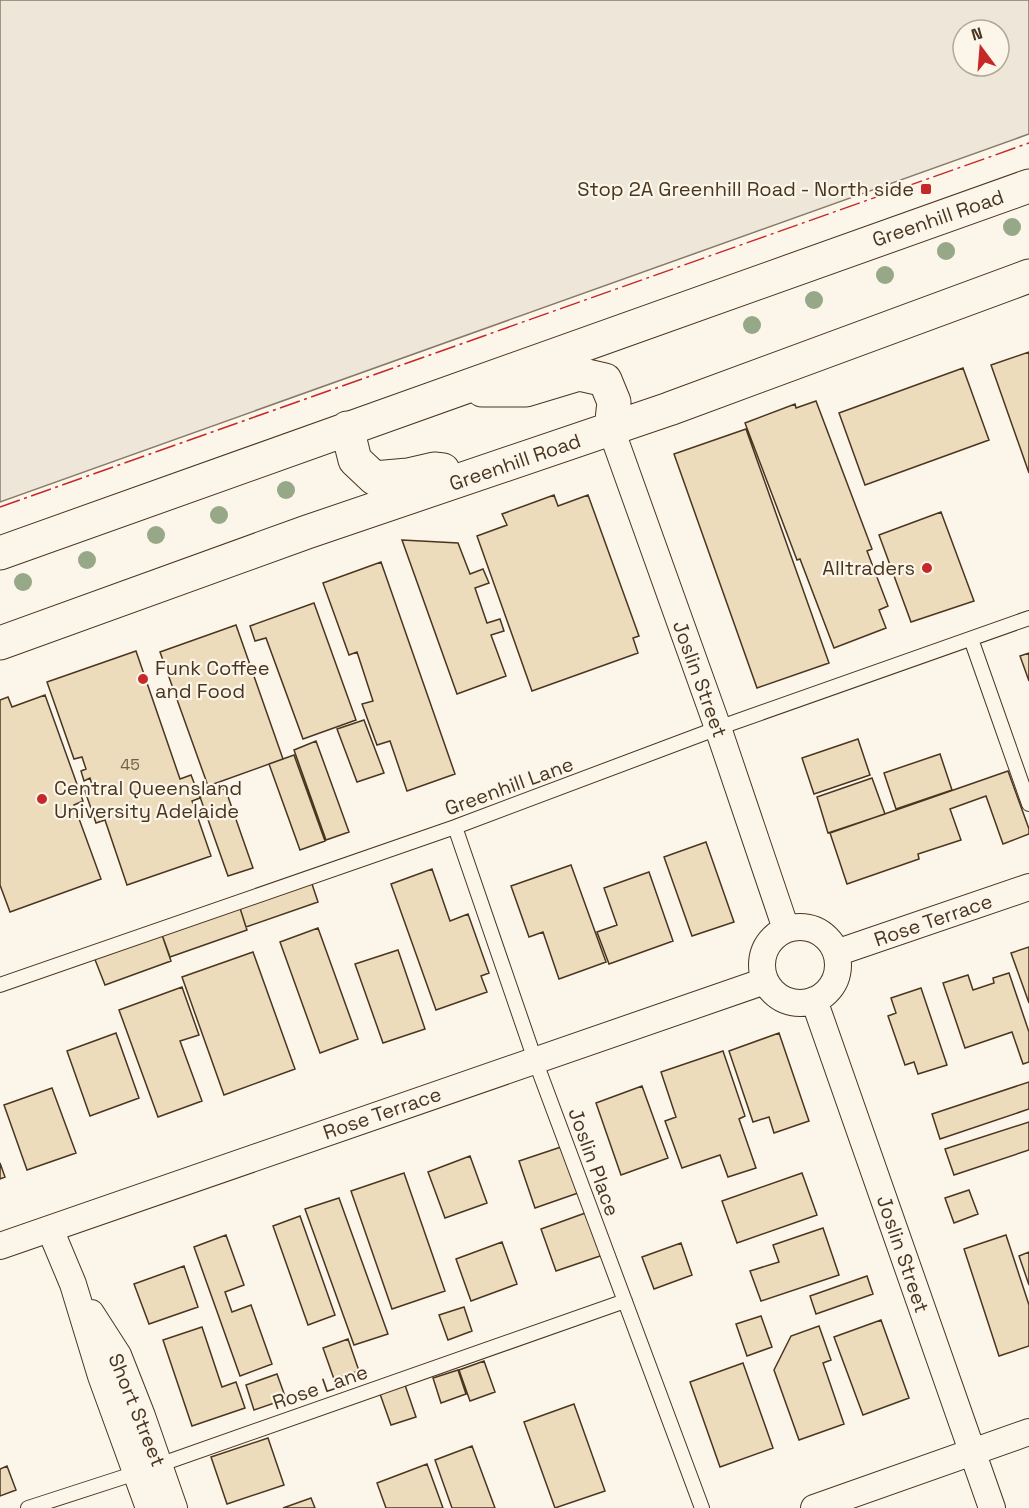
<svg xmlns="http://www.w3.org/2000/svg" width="1029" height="1508" font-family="'Space Grotesk',sans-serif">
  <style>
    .green { fill: #ede6d9; stroke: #887966; stroke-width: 1.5; fill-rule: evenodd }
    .building { fill: #ecdcbc; stroke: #4a3520; stroke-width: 1.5 }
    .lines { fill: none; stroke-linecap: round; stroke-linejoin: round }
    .lane-casing { stroke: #4a3520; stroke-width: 16 }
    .street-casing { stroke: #4a3520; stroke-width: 28 }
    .highway-casing { stroke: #4a3520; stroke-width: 35 }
    .lane { stroke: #fbf6e9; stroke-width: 14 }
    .street { stroke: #fbf6e9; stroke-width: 26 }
    .highway { stroke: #fbf6e9; stroke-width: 33 }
    .power { stroke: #c62828; stroke-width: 1.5; stroke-dasharray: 21 4.5 3 4.5; stroke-linecap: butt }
    .tree { fill: #96a887 }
    .poi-dot { fill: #c62828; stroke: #fbf6e9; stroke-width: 2 }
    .labels { text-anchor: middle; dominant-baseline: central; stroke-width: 4.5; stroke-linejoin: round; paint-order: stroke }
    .number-label { font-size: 16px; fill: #725f47 }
    .poi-label { font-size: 20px; fill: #4a3520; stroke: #fbf6e9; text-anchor: end }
    .street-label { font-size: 20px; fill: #4a3520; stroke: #fbf6e9 }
  </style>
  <rect width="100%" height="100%" fill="#fbf6e9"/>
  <path class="green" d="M 0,0 L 1029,0 L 1029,134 L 0,502 ZM 963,30 L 999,30 L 999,66 L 963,66 Z"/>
  <path class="building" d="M 1029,352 L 1029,473 L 991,365 Z
    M 963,368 L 989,440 L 865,485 L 839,413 Z
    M 816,401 L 872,549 L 867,551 L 888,606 L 879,610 L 886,628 L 834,648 L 800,559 L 797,560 L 745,423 L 795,404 L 796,408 Z
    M 746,429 L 829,663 L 757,688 L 674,454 Z
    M 554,495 L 558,506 L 588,495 L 639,636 L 633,638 L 638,653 L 532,691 L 477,536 L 507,525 L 502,514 Z
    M 941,512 L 974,601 L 911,622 L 879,535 Z
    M 402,540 L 458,543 L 470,574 L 483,569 L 489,583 L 475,588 L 487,623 L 500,619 L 504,631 L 491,635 L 506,676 L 457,694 Z
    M 381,562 L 455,774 L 407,791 L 390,741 L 377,745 L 362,704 L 373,701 L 357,652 L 349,655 L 323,583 Z
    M 314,603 L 356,720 L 303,739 L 266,638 L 255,641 L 250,626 Z
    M 236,625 L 283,759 L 208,786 L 160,652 Z
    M 136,651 L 180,779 L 191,775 L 200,798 L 192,801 L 211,856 L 127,885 L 105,820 L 96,823 L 85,791 L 93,788 L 90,778 L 84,781 L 81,771 L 86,769 L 82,757 L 74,759 L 47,682 Z
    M 1029,653 L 1029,681 L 1020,656 Z
    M 45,695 L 83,801 L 74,805 L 101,879 L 10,912 L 0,885 L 0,700 L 8,697 L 12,707 Z
    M 364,720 L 384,773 L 357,782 L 337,729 Z
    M 858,739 L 870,775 L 814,794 L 802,758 Z
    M 316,741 L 349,832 L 326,840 L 294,750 Z
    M 940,754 L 952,790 L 896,809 L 884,773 Z
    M 294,755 L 325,841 L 300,850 L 269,764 Z
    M 1008,771 L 1029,829 L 1029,834 L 1003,844 L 986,796 L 950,809 L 961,840 L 918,854 L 919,859 L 847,884 L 830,833 Z
    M 872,778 L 885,814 L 828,833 L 817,797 Z
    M 225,788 L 253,868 L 228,876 L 200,797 Z
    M 706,842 L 734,922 L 692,936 L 664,857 Z
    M 571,865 L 606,962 L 559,979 L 543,932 L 529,937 L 511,886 Z
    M 432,869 L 450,921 L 468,914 L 489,973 L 481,976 L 487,992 L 436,1010 L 391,884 Z
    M 649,872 L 673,941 L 609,964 L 597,932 L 617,925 L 604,888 Z
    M 311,881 L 318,902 L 246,927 L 239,905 Z
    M 239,905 L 247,930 L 170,957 L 161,932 Z
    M 318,928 L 358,1039 L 320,1053 L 280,942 Z
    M 161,932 L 171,961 L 105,985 L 94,957 Z
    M 1029,947 L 1029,1003 L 1011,953 Z
    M 398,950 L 425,1029 L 383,1043 L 355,964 Z
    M 253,952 L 295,1069 L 224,1095 L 182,977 Z
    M 1009,973 L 1029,1032 L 1029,1062 L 1023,1064 L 1012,1032 L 965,1048 L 943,983 L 968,975 L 973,990 L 994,983 L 993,978 Z
    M 182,987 L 199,1035 L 180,1041 L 202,1101 L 158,1117 L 119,1010 Z
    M 921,988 L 947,1065 L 918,1074 L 914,1062 L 905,1065 L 888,1016 L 896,1013 L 891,998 Z
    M 116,1033 L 139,1098 L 90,1116 L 67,1051 Z
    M 779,1033 L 809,1121 L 774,1133 L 769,1117 L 753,1122 L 729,1051 Z
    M 723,1051 L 745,1116 L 739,1119 L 756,1168 L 728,1177 L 720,1155 L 682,1168 L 665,1121 L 676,1117 L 661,1072 Z
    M 1029,1082 L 1029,1109 L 940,1139 L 932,1114 Z
    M 642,1086 L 668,1158 L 621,1175 L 596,1103 Z
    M 52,1088 L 76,1153 L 27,1170 L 4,1105 Z
    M 1029,1122 L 1029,1150 L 954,1175 L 945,1149 Z
    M 561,1147 L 578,1193 L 535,1208 L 519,1161 Z
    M 470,1156 L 487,1203 L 445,1218 L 428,1172 Z
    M 0,1163 L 5,1177 L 0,1179 Z
    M 404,1173 L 445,1291 L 392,1309 L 351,1191 Z
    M 802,1173 L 817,1215 L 737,1243 L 722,1201 Z
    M 969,1190 L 978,1214 L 954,1223 L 945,1198 Z
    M 339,1198 L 388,1334 L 354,1345 L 305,1209 Z
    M 588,1212 L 603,1255 L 556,1271 L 541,1229 Z
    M 300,1216 L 335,1315 L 308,1325 L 273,1226 Z
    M 823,1228 L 839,1275 L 761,1301 L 750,1271 L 779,1262 L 773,1245 Z
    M 226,1235 L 244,1285 L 225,1292 L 232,1312 L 251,1305 L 272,1364 L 240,1376 L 194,1247 Z
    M 1006,1235 L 1029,1305 L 1029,1346 L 999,1356 L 964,1249 Z
    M 502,1242 L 517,1284 L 471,1301 L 456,1259 Z
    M 681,1243 L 692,1275 L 654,1289 L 642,1257 Z
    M 1029,1252 L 1029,1285 L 1019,1256 Z
    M 184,1266 L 198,1307 L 149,1324 L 134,1284 Z
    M 867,1276 L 873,1294 L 816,1314 L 810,1296 Z
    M 464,1307 L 472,1331 L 448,1340 L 439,1315 Z
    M 761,1316 L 772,1347 L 747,1356 L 736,1324 Z
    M 881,1320 L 909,1398 L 863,1415 L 834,1337 Z
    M 819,1326 L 831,1360 L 823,1363 L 844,1424 L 799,1440 L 774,1370 L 791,1336 Z
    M 202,1327 L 222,1387 L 236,1382 L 245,1408 L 192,1426 L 163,1340 Z
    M 348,1339 L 359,1371 L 334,1379 L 323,1348 Z
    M 484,1361 L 495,1392 L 470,1401 L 459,1370 Z
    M 743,1363 L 773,1448 L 720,1467 L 690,1382 Z
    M 458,1370 L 466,1394 L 441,1403 L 433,1378 Z
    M 277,1374 L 286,1399 L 254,1410 L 246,1385 Z
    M 405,1385 L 416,1417 L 391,1425 L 380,1394 Z
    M 574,1404 L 605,1491 L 555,1508 L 524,1422 Z
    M 268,1438 L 284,1485 L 227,1504 L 211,1457 Z
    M 472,1446 L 495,1508 L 452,1508 L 435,1460 Z
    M 427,1464 L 443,1508 L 386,1508 L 377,1483 Z
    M 7,1466 L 16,1490 L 0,1496 L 0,1469 Z
    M 311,1498 L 315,1508 L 283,1508 Z"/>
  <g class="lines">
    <defs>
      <path id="lane" d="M 971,639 L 1029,804
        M 455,827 L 535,1060 L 702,1508
        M 0,985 L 455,827 L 718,728 L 1029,618
        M 28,1508 L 136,1473 L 625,1301"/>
      <path id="street" d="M 611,429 L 718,728 L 786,929
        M762 965a38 38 0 1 1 76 0a38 38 0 1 1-76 0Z
        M 836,953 L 1029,887
        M 814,1000 L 992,1508
        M 50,1229 L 73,1284 L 101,1376 L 149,1508
        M 0,1246 L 765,981
        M 91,1313 L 118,1355 L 142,1416 L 174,1508
        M 814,1508 L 1029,1432"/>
      <path id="highway" d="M 482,390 L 526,390 L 579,374 L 605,380 L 614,402 L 611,429
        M 347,428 L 355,460 L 374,478 L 408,475 L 434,469 L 443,470
        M 0,553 L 1029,186
        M 0,643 L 307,532 L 669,409 L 1029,276"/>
    </defs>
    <use href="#lane" class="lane-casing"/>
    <use href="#street" class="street-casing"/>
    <use href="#highway" class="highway-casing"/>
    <use href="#lane" class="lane"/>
    <use href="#street" class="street"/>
    <use href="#highway" class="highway"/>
    <path class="power" d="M 0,507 L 1029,143"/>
  </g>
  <g class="tree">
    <circle cx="1012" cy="227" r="9"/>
    <circle cx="946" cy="251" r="9"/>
    <circle cx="885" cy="275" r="9"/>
    <circle cx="814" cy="300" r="9"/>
    <circle cx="752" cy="325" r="9"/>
    <circle cx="286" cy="490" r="9"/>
    <circle cx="219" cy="515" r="9"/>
    <circle cx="156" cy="535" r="9"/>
    <circle cx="87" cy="560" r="9"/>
    <circle cx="23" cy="582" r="9"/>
  </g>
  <g class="poi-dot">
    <rect x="920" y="183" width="12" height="12" rx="3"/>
    <circle cx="927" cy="568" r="6"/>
    <circle cx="143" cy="679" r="6"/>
    <circle cx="42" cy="799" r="6"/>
  </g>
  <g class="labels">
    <g class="number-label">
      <text x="130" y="764">45</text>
    </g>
    <g class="poi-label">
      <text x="914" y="189">Stop 2A Greenhill Road - North side</text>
      <text x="915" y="568">Alltraders</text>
      <text x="155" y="668" text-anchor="start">Funk Coffee<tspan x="155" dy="23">and Food</tspan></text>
      <text x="54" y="788" text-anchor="start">Central Queensland<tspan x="54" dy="23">University Adelaide</tspan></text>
    </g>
    <g class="street-label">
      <text transform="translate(938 218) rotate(-19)">Greenhill Road</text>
      <text transform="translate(515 462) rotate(-19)">Greenhill Road</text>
      <text transform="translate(700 679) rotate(70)">Joslin Street</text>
      <text transform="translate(509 786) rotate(-20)">Greenhill Lane</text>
      <text transform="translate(933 920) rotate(-19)">Rose Terrace</text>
      <text transform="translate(382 1113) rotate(-19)">Rose Terrace</text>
      <text transform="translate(594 1162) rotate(70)">Joslin Place</text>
      <text transform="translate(903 1254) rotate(71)">Joslin Street</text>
      <text transform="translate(320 1387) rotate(-19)">Rose Lane</text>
      <text transform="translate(137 1410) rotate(68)">Short Street</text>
    </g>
  </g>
  <g transform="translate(981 48) rotate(344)"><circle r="28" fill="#fbf6e9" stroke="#b4a999" stroke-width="1.5"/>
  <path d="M0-4.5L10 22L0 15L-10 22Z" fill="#c62828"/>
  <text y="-9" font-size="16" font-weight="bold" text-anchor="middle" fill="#4a3520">N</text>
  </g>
</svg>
